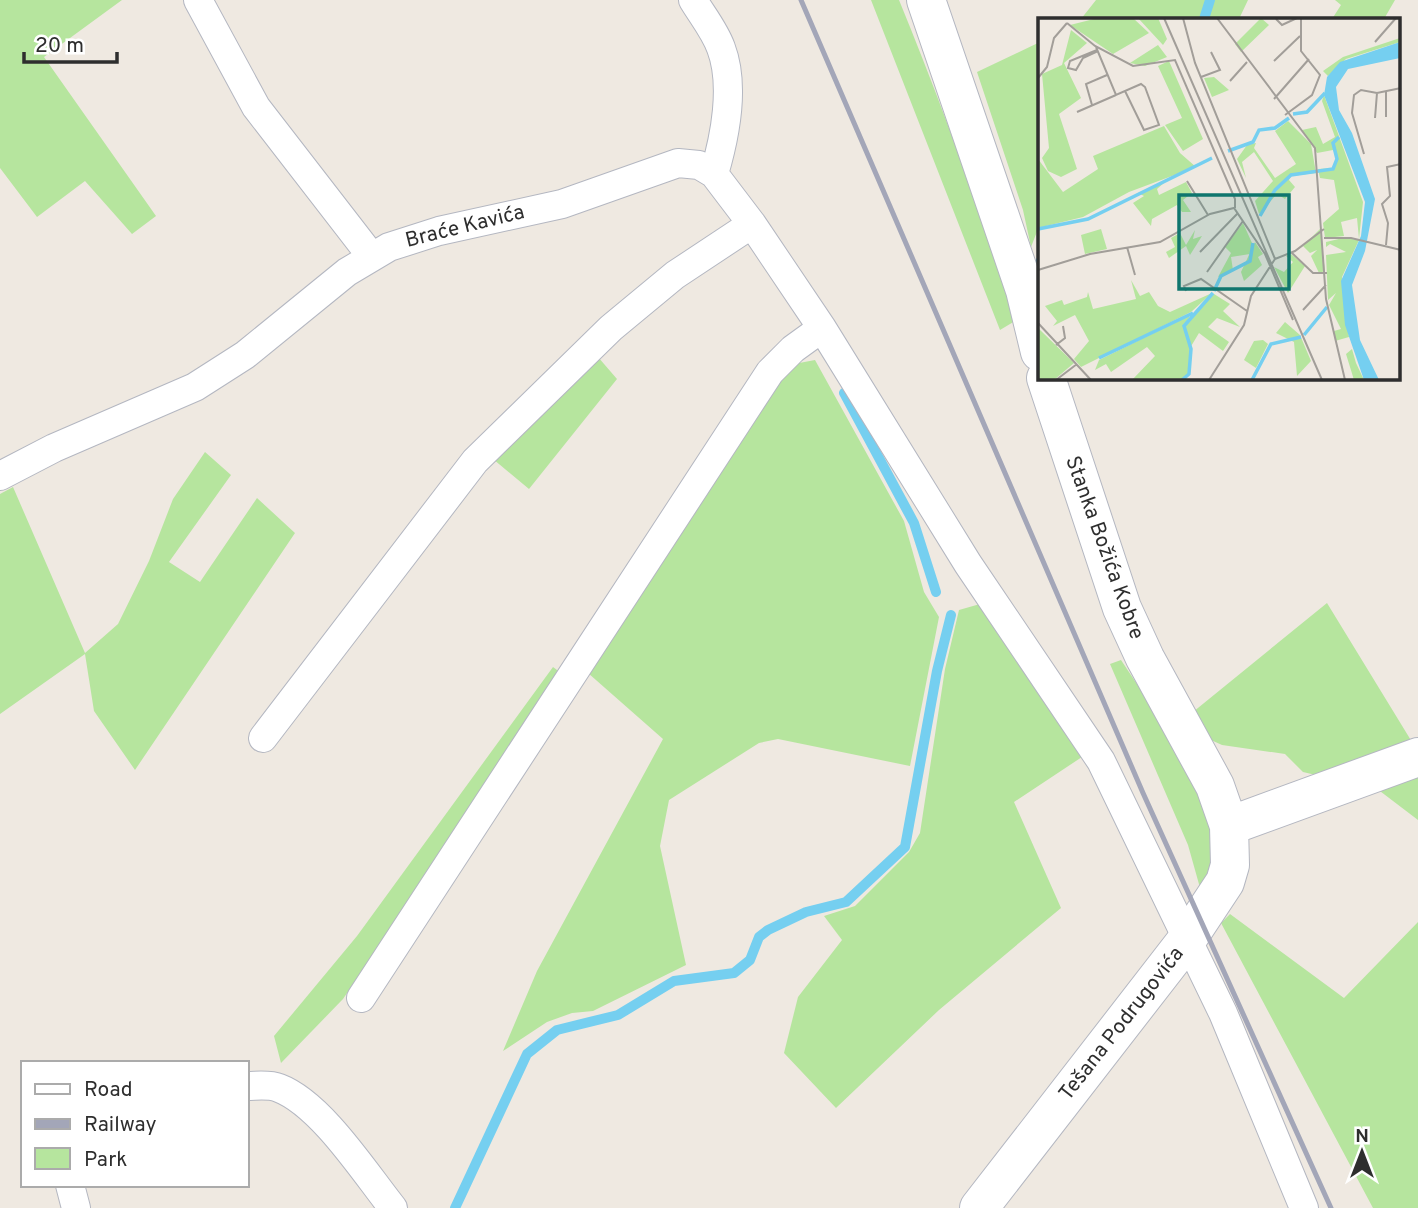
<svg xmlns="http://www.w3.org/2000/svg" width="1418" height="1208" font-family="Overpass,sans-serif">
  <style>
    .green { fill: #b6e59e }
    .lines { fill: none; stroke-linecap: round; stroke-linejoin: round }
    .stream { stroke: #75cff0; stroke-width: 10 }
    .street-casing { stroke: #b4b7c1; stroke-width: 30 }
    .secondary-casing { stroke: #b4b7c1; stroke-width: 40 }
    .street { stroke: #fff; stroke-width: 28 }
    .secondary { stroke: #fff; stroke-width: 38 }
    .rail { stroke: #a3a6b8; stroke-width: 5 }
    .labels { text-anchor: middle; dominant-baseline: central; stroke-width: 5; stroke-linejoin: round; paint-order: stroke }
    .street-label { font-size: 21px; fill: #2e2e2e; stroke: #fff }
    .inset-river { fill: none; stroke: #75cff0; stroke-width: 3.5 }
    .inset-road { fill: none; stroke: #a29e99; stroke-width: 2 }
    .view { fill: #0f766e; fill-opacity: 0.15; stroke: #0f766e; stroke-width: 3.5 }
    .inset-edge { fill: none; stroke: #2e2e2e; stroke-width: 3.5 }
  </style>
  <rect width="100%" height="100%" fill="#efe9e1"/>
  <path class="green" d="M 0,0 L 122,0 L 44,57 L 156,216 L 132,234 L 85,181 L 37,217 L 0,168 Z
    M 871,0 L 899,0 C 942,105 981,212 1015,321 L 1000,330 Z
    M 1096,0 L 1248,0 L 1239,19 L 1081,19 Z
    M 1335,0 L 1395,0 L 1384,19 L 1332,19 L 1341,5 Z
    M 1040,42 L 1040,224 L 1031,247 L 1023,210 L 977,72 Z
    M 598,357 L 617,379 L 529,489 L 493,459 Z
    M 815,360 L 904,521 L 924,592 L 939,617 L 910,766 L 778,739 L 759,743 L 669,800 L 660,846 L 686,965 L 593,1011 L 572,1013 L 547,1022 L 503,1051 L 537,971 L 663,739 L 588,673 L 783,373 L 794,364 Z
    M 205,452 L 231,475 L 169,562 L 200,582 L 257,498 L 295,533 L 135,770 L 94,711 L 85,654 L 0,714 L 0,494 L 13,487 L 85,653 L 118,624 L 149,561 L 173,499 Z
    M 1327,603 L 1412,742 L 1320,776 L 1303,772 L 1285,754 L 1222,745 L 1211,740 L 1193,712 Z
    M 980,604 L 1085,755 L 1014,802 L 1061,908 L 939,1010 L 836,1108 L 784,1053 L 798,997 L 842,940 L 824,916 L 855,906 L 909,852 L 920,833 L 945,669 L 959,610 Z
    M 1121,660 C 1153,710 1205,773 1214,832 C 1217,854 1209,880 1204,902 L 1188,845 L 1110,664 Z
    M 553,667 L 561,673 L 343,999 L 281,1063 L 274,1036 L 357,936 Z
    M 1418,769 L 1418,820 L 1372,785 Z
    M 1230,914 L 1344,998 L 1418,922 L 1418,1208 L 1373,1208 L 1221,923 Z"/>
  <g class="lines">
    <path class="stream" d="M 1204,19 L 1210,0
      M 1038,267 L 1040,262
      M 844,393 L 914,523 L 936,592
      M 455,1208 L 527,1054 L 557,1030 L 618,1015 L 674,981 L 734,973 L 750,960 L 759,937 L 768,930 L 806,912 L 846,902 L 905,847 L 937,671 L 951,615"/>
    <defs>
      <path id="street" d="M 198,0 L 256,107 L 372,257
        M 693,0 C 702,15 715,31 721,48 C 735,85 725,137 714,174
        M 0,476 L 54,448 L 195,387 L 245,355 L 347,272 L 389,247 L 439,231 L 562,204 L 678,163 L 699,165 L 714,174 L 752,224 L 822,328 L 968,564 L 1101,761 L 1223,1013 L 1304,1208
        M 263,738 L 475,461 L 611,328 L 675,275 L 752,224
        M 361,998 L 770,372 L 793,349 L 822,328
        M 247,1086 C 257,1086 269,1084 279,1088 C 321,1104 365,1173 393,1208
        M 70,1185 L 76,1208"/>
      <path id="secondary" d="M 926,0 L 1025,290 L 1040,352
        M 1229,826 L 1418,757
        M 979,1208 L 1186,941 L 1225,882 L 1230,865 L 1229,826 L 1215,786 L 1145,658 L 1122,608 L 1046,378"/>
    </defs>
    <use href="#street" class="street-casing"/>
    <use href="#secondary" class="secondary-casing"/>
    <use href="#street" class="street"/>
    <use href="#secondary" class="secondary"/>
    <path class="rail" d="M 801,0 L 1143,793 L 1331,1208"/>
  </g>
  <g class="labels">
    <g class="street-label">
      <text transform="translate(465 227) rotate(-14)">Braće Kavića</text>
      <text transform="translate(1104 548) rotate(70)">Stanka Božića Kobre</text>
      <text transform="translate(1122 1024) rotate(-52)">Tešana Podrugovića</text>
    </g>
  </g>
  <g transform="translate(1038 18)">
    <rect width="362" height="362" fill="#efe9e1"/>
    <path d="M 60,0 L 95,0 L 111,15 L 75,36 L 32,7 ZM 100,0 L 120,0 L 129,21 L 125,27 ZM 223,0 L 231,7 L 203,34 L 197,26 ZM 33,12 L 49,25 L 26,45 L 43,80 L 21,96 L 39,151 L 23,159 L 10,153 L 4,140 L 11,130 L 4,56 L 24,47 ZM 362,20 L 362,24 L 308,41 L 290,58 L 285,53 L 305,39 ZM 120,27 L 129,39 L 107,48 L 92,45 ZM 131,43 L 165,121 L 145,133 L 127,107 L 144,100 L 120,48 ZM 176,59 L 191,72 L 174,79 L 166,60 ZM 286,77 L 325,184 L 321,221 L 319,200 L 303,204 L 306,218 L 287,220 L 285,205 L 301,191 L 296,162 L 282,160 L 280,151 L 296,150 L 300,140 L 295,132 L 279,135 L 264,112 L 278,109 L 285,126 L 297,119 L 284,83 ZM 250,103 L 273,126 L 278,155 L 253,158 L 251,162 L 257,169 L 247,181 L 239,176 L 221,196 L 217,183 L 235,163 L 216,134 L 204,144 L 208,160 L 199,141 L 209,127 L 218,125 L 216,130 L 237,160 L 258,146 L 237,113 ZM 126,108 L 142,135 L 158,149 L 91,174 L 45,199 L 0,210 L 0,141 L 25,174 L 60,151 L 55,138 ZM 127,164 L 119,171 L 121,177 L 148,164 L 154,175 L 145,182 L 153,194 L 144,194 L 139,187 L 114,201 L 113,208 L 95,185 L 106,178 L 100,175 ZM 205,205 L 214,225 L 212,236 L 193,239 L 195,252 L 180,259 L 193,235 L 187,229 ZM 63,211 L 69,231 L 47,236 L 43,217 ZM 282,211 L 287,253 L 281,255 L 273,238 L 279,232 L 272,235 L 265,228 ZM 157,212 L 155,221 L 164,218 L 152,237 L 148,228 L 131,240 L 128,234 L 137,229 L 133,220 L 142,215 L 148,227 ZM 305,220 L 321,222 L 304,259 L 311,319 L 297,323 L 296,313 L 303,311 L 291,287 L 298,275 L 290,282 L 288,237 L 308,234 L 292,226 L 288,229 L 288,224 ZM 217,224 L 225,236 L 220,239 L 224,247 L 206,263 L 203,254 ZM 253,236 L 267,248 L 250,275 L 236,249 L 246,254 L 255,244 L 248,238 ZM 93,262 L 102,278 L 111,274 L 120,288 L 132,294 L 174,275 L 153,294 L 43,349 L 36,341 L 51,323 L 37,297 L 15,308 L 19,303 L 7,288 L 24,282 L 26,287 L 49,279 L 50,274 L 55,291 L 98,281 ZM 176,276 L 192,286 L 185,293 L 202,309 L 179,300 L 170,309 L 191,324 L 185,333 L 161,315 L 152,330 L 152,356 L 147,362 L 94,362 L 117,338 L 109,329 L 73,354 L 68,346 L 57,352 L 61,342 L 152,297 L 150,302 ZM 247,304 L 262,317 L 273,343 L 259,358 L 256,324 L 238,315 ZM 0,310 L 36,345 L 16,362 L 0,362 ZM 225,322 L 230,326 L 218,350 L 206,342 L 216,323 ZM 314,331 L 318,345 L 326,362 L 316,362 L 308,336 Z" fill="#b6e59e"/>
    <path d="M 362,24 L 362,40 L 310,51 L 298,69 L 301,92 L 314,115 L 337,181 L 327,233 L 314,267 L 322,322 L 341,362 L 326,362 L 307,307 L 303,263 L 323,218 L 327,184 L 286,77 L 289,59 L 302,44 Z" fill="#75cff0"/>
    <path class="inset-river" d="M 255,96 L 269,94 L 287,75M 190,133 L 215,124 L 221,112 L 237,110 L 251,100M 222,198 L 237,172 L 253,157 L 295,151 L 299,141 L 295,125 L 301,119M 0,211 L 50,201 L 174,140M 176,273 L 183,258 L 212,243 L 215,225M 266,317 L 289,289M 61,340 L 155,295M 144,362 L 151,356 L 153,331 L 146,308 L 175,275M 214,362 L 233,326 L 263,319"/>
    <path class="inset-road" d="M 126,0 L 284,362M 145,0 L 157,45 L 237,241M 179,0 L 277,130 L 288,281 L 307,362M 238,1 L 244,7 L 259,0M 29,5 L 57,28 L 95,48 L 137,42 L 197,181 L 197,190M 337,24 L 358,0M 58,29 L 78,77 L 103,66 L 107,69 L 121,107 L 106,112 L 87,73M 59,32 L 32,43 L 30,50 L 38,52 L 45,40 L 60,33M 236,43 L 262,18M 163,59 L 182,52 L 173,34M 0,60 L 9,49 L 16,20 L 29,5M 192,63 L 209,44M 348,73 L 348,99M 236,81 L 271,41M 54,87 L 48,66 L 69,57M 39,94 L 78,77M 247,97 L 274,77 L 282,57 L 263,33 L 263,0M 337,100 L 339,75M 326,136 L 314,95 L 316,77 L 323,72 L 339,75 L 363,70M 149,163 L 170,197M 286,220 L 313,220 L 363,232M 348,227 L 350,205 L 344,186 L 352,178 L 349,149 L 363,146M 89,229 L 97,257M 162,234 L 200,195M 254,235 L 275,255 L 289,255M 237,241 L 257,233 L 286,211M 0,252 L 52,236 L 122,224 L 172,196 L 196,190 L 227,236 L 255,302M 169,254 L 205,203M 148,273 L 146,268 L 163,261 L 209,293M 265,292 L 288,267M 0,305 L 53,362M 18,327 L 27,320 L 25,308M 18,362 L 39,346M 171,362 L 206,307 L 213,278 L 237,241"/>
    <path class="view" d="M 141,177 L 251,177 L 251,271 L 141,271 Z"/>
    <rect width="362" height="362" class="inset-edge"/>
  </g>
  <rect x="21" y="1061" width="228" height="126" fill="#ffffff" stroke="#ababab" stroke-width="2"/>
  <rect x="35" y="1084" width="35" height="10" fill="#ffffff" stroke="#ababab" stroke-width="2"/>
  <text x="84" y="1096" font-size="21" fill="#2e2e2e">Road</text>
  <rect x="35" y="1119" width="35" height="10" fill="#a3a6b8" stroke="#ababab" stroke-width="2"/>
  <text x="84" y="1131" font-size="21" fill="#2e2e2e">Railway</text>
  <rect x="35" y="1148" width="35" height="21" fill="#b6e59e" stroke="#ababab" stroke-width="2"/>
  <text x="84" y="1166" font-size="21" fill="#2e2e2e">Park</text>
  <g transform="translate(1362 1152)" stroke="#ffffff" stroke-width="5" paint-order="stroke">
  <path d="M0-5L12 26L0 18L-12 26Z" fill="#2e2e2e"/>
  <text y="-10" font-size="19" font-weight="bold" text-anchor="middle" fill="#2e2e2e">N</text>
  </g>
  <path d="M24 52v10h93v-10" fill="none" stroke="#2e2e2e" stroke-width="3.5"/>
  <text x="35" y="52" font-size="21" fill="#2e2e2e" stroke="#ffffff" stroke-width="5" paint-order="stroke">20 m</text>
</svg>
